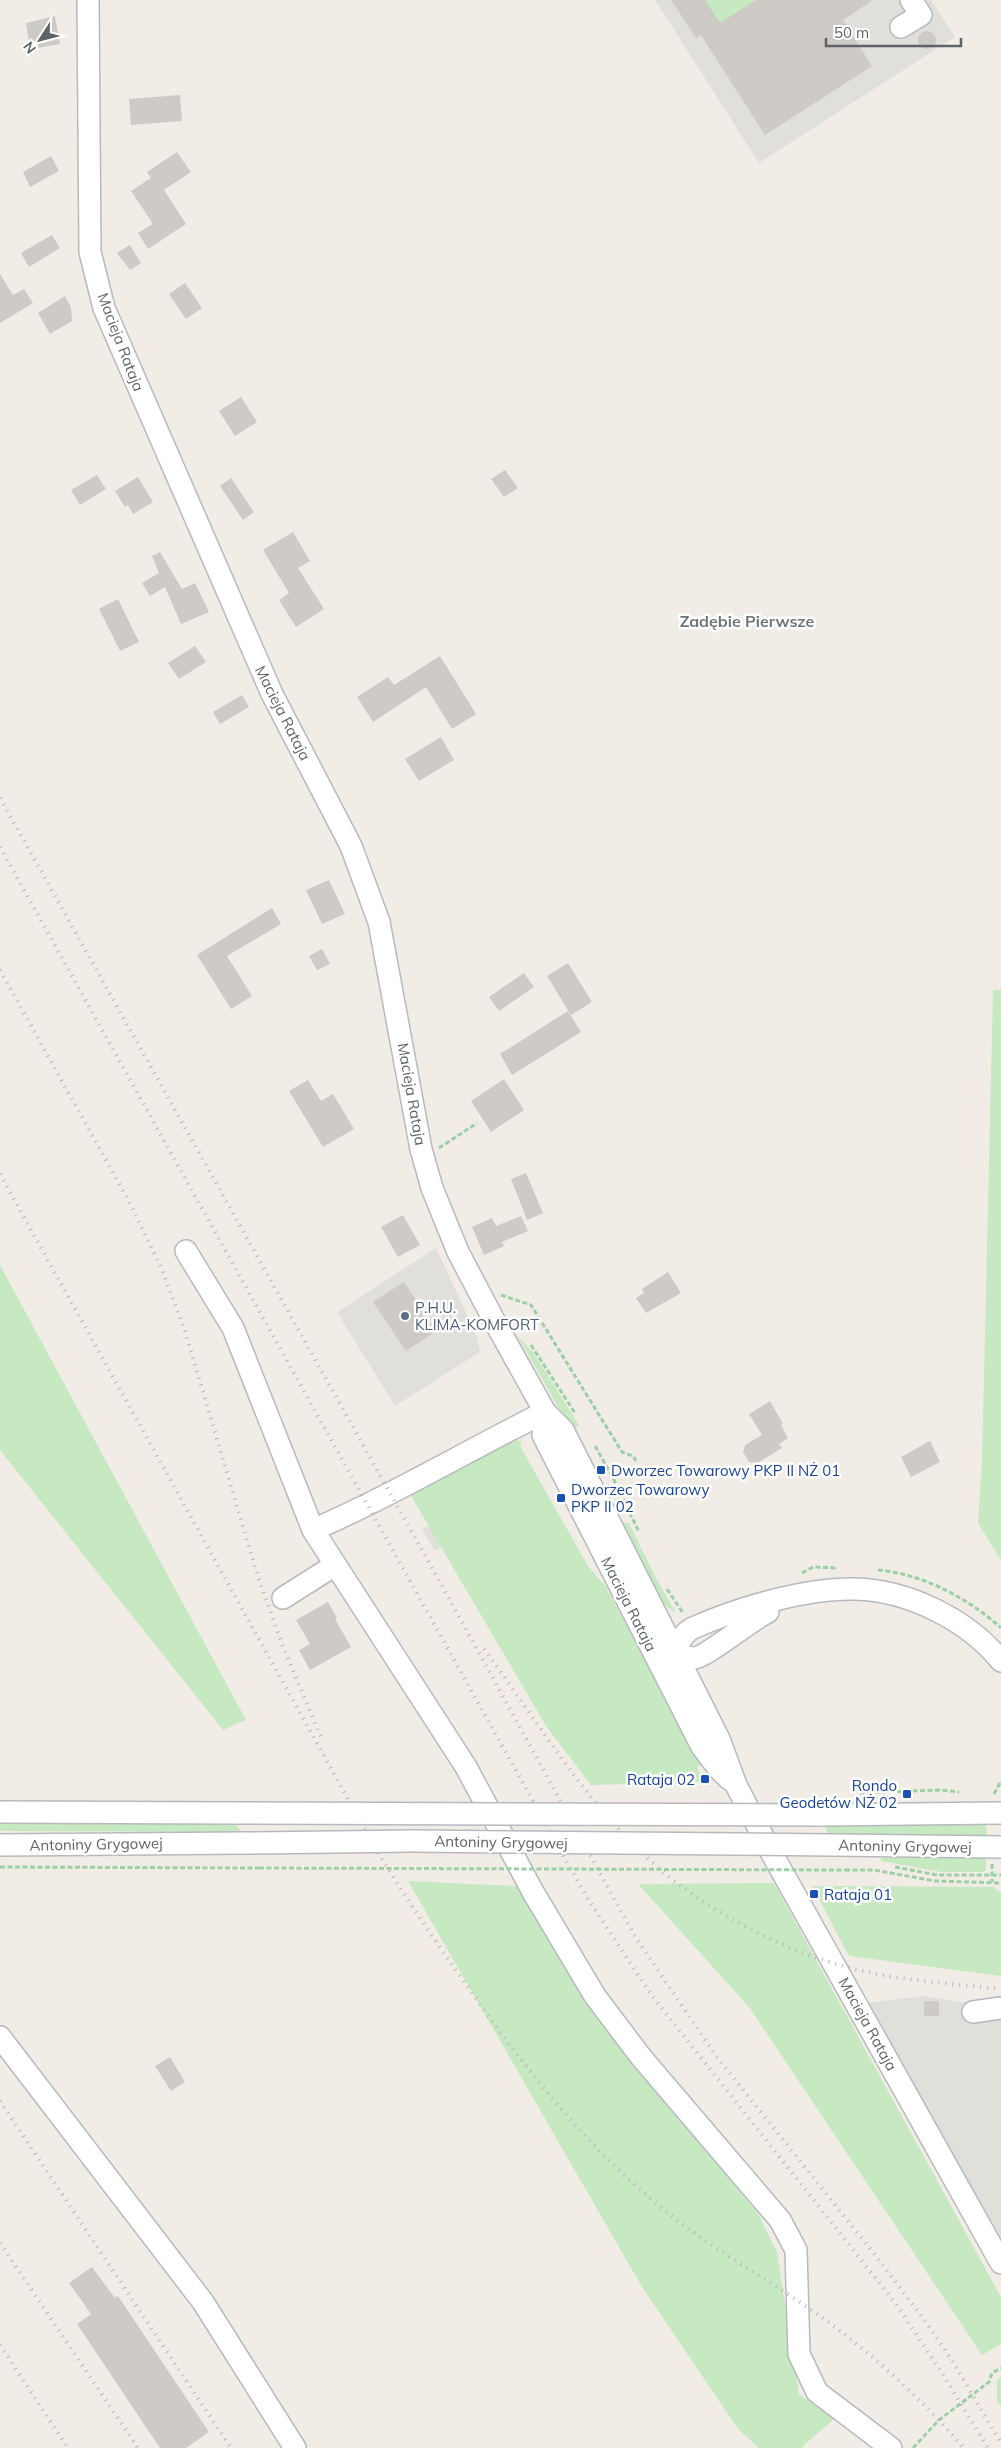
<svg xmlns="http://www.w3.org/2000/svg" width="1001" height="2448" font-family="Mulish,sans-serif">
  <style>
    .industrial { fill: #e1dfda }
    .green { fill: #c6e9c1 }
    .building { fill: #cecac5 }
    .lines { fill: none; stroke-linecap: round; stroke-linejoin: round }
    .minor-casing { stroke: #b6b9bd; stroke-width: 24 }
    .path { stroke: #9cd0a4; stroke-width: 3; stroke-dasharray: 5 2.5; stroke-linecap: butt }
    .minor { stroke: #fff; stroke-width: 21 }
    .rail { stroke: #b5b6b7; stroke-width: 4; stroke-dasharray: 1 6; stroke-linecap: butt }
    .minor-bridge-casing { stroke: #b6b9bd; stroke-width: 24; stroke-linecap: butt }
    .path-bridge { stroke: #9cd0a4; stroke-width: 3; stroke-dasharray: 5 2.5; stroke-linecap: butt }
    .minor-bridge { stroke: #fff; stroke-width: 21 }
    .service-dot { fill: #5c6f8a; stroke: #fff; stroke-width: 2 }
    .transit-dot { fill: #1a4fb4; stroke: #fff; stroke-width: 2 }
    .labels { text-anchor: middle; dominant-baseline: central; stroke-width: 5; stroke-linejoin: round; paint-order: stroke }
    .street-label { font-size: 15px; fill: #5d6367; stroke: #fff }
    .service-label { font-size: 15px; fill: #4e5e75; stroke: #fff; text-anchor: start }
    .transit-label { font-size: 15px; fill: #164399; stroke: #fff; text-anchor: start }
    .neighbourhood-label { font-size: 16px; font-weight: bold; fill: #6e7579; stroke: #fff }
  </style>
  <rect width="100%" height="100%" fill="#f1ede6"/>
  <path class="industrial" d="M 655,0 L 931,0 L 955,37 L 759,163 Z
    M 436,1248 L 477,1336 L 480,1352 L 395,1406 L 337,1312 Z
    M 458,1509 L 470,1531 L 435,1551 L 422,1529 Z
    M 923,1996 L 1001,2008 L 1001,2239 L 867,2003 Z"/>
  <path class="green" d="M 705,0 L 755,0 L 755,1 L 720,23 Z
    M 993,990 L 1001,990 L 1001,1560 L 978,1523 L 982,1462 Z
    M 0,1265 L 246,1720 L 223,1730 L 0,1450 Z
    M 517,1335 L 533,1352 L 579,1425 L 575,1429 L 564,1417 Z
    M 511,1440 L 522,1441 L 520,1446 L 588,1566 L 606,1587 L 701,1765 L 697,1767 L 704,1782 L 591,1785 L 546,1726 L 410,1494 Z
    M 622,1523 L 629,1523 L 657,1580 L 676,1613 C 645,1594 635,1555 622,1523 Z
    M 0,1823 L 234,1823 L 242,1832 L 0,1831 Z
    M 823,1824 L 986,1824 L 987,1837 L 829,1835 Z
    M 900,1857 L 986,1857 L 986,1870 L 983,1872 L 941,1872 L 881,1861 L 881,1858 Z
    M 408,1881 L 517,1886 L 582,1996 L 758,2214 L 777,2252 L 799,2394 L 834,2419 L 803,2446 L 804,2448 L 759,2448 L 738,2429 L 642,2287 Z
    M 774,1883 L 1001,2297 L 1001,2344 L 982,2355 L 749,2007 L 638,1884 Z
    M 812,1886 L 993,1887 L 1001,1893 L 1001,1976 L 849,1956 Z
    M 1001,2377 L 1001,2407 L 997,2400 L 997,2380 Z"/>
  <path class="building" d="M 671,0 L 705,0 L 720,23 L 756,0 L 873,0 L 843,20 L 872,66 L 765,135 L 701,35 L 696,38 Z
    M 55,16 L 60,44 L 38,48 L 37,41 L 29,42 L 26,23 Z
    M918 40a9 9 0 1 1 18 0a9 9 0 1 1-18 0Z
    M 180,95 L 182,121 L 131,125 L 129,99 Z
    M 177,152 L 191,172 L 164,190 L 186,224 L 148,249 L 138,233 L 153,224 L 131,191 L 151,178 L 147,172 Z
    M 51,156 L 59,171 L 30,187 L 23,172 Z
    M 52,235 L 60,248 L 29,267 L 21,253 Z
    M 130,245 L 141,263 L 130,270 L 117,253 Z
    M 0,274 L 13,295 L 24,289 L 33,303 L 0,323 Z
    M 185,283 L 202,308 L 186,319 L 169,294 Z
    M 65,296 L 71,307 L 72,321 L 50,334 L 38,313 Z
    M 241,397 L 257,422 L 235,436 L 219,411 Z
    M 505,470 L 518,488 L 504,497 L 491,479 Z
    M 97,475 L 106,489 L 80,505 L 71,490 Z
    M 138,477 L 153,502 L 133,514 L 128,505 L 125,507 L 115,491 Z
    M 231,478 L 254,512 L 243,520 L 220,486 Z
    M 293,532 L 310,561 L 298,568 L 324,609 L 296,627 L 279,600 L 289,593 L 263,550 Z
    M 160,552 L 182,589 L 195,583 L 209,612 L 181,624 L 165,587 L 150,596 L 142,583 L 159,573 L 152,556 Z
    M 118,599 L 139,642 L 120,651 L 99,609 Z
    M 195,646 L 206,662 L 179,679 L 168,663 Z
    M 440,656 L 476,714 L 452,729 L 426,687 L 373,722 L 357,697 L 388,677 L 394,685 Z
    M 242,695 L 249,707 L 220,724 L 213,712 Z
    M 441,737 L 454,760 L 419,781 L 405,759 Z
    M 329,880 L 345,914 L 322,924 L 306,890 Z
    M 272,908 L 281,924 L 227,956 L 252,996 L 231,1009 L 197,955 Z
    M 322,949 L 330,964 L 317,970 L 309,956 Z
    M 568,963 L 592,1002 L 571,1015 L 547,976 Z
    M 524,973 L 534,987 L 499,1011 L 489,997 Z
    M 568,1011 L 581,1032 L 512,1075 L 500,1054 Z
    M 504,1079 L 524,1110 L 491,1132 L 471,1101 Z
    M 308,1080 L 321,1101 L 333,1094 L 354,1129 L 323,1147 L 289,1091 Z
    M 526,1173 L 543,1213 L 527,1220 L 511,1179 Z
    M 403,1215 L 420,1245 L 398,1257 L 381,1227 Z
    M 521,1216 L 528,1231 L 502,1242 L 504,1246 L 484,1255 L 472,1227 L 492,1218 L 496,1226 Z
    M 668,1272 L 681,1293 L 646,1313 L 636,1298 L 644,1293 L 642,1289 Z
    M 404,1282 L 436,1331 L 406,1351 L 373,1302 Z
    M 770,1401 L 783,1424 L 781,1425 L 788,1438 L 779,1444 L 782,1448 L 756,1464 L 749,1462 L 743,1452 L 745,1445 L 762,1435 L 749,1414 Z
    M 930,1441 L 940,1462 L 911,1477 L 901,1457 Z
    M 328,1602 L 337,1618 L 335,1619 L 351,1647 L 310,1670 L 299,1650 L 310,1644 L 296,1620 Z
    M 924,2001 L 939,2001 L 939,2016 L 924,2016 Z
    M 170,2057 L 185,2082 L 171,2091 L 155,2066 Z
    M 92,2267 L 115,2298 L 118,2296 L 209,2432 L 186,2448 L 160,2448 L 77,2324 L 91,2314 L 69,2283 Z"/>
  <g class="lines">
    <defs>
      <path id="minor" d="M 88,0 L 90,252 L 104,308 L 272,694 L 351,846 L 379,922 L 421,1149 L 432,1188 L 458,1252 L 497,1326 L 545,1412 L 563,1430 L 719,1739 L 736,1785 L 771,1852 L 1001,2263
        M 901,27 L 921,15 L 911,0
        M 186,1251 L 233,1328 L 313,1530 C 393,1495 467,1451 545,1412
        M 545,1412 L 543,1435 L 702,1747 L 718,1768 L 729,1779
        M 313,1530 L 466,1767 L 533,1892 L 595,1996 L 641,2057 L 780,2220 L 796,2250 L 799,2354 L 817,2392 L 891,2448
        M 283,1598 L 335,1565
        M 675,1653 C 681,1655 688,1658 694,1658 C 705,1658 752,1619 768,1612
        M 666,1658 C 680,1650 678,1635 693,1628 C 738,1608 805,1588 855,1589 C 908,1590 968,1620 1001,1661
        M 0,1812 L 236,1813
        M 818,1815 L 1001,1813
        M 0,1845 L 247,1843
        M 834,1845 L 1001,1847
        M 973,2012 L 1001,2008
        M 0,2037 L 203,2302 L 295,2448"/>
    </defs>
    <use href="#minor" class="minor-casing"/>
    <path class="path" d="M 439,1148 L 477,1123
      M 501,1295 L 531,1305 L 622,1452 L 633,1456 L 636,1461
      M 531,1345 L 575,1413
      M 595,1446 L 612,1476 L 639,1532
      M 878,1570 C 923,1574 968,1598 1001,1628
      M 802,1573 L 813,1567 L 837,1568
      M 667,1589 L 683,1613
      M 860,1793 L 939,1790 L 959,1792
      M 994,1794 L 1001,1781
      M 992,1864 L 992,1882
      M 0,1867 L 259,1868
      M 895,1867 L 937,1875 L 1001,1875
      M 845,1870 L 874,1870 L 935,1881 L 1001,1883
      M 913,2448 L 939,2420 L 989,2382 L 992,2373 L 1001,2368"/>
    <use href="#minor" class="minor"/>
    <path class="rail" d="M 0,798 L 445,1591 L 634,1935 L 716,2056 L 872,2251 L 926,2322 L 953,2362 L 1001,2443
      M 0,847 L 586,1896 L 652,1996 L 896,2304 L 942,2373 L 988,2448
      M 0,970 L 127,1198 L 161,1267 L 185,1331 L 258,1577 L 284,1649 L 322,1740
      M 0,1174 L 378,1853 C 407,1900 438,1945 470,1990 C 528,2073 590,2151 669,2214 C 717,2252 771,2281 820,2316 C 873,2354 921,2399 964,2448
      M 484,1649 C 533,1715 577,1789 636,1847 C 687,1899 764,1942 833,1963 C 887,1980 945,1983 1001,1989
      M 0,2101 L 231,2448
      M 0,2243 L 138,2448
      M 0,2345 L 68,2448"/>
    <defs>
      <path id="minor-bridge" d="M 236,1813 L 818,1815
        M 247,1843 L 412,1841 L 834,1845"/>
    </defs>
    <use href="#minor-bridge" class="minor-bridge-casing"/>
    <path class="path-bridge" d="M 259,1868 L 845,1870"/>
    <use href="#minor-bridge" class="minor-bridge"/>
  </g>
  <circle class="service-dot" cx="405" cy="1316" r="5"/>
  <g class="transit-dot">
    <rect x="596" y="1465" width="10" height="10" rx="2.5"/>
    <rect x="556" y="1493" width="10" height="10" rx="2.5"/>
    <rect x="700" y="1774" width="10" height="10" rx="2.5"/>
    <rect x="902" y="1789" width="10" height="10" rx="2.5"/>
    <rect x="809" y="1889" width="10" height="10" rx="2.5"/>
  </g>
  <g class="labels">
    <g class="street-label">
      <text transform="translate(121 342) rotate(69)">Macieja Rataja</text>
      <text transform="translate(283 713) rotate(63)">Macieja Rataja</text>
      <text transform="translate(412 1094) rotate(80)">Macieja Rataja</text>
      <text transform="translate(629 1604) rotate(63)">Macieja Rataja</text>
      <text transform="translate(501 1842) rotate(1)">Antoniny Grygowej</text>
      <text transform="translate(96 1844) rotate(-1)">Antoniny Grygowej</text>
      <text transform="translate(905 1846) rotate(1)">Antoniny Grygowej</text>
      <text transform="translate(868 2024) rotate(61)">Macieja Rataja</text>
    </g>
    <g class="service-label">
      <text x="415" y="1307">P.H.U.<tspan x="415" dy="17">KLIMA-KOMFORT</tspan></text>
    </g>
    <g class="transit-label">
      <text x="611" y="1470">Dworzec Towarowy PKP II NŻ 01</text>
      <text x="571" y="1489">Dworzec Towarowy<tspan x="571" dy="17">PKP II 02</tspan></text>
      <text x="695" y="1779" text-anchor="end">Rataja 02</text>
      <text x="897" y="1785" text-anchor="end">Rondo<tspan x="897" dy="17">Geodetów NŻ 02</tspan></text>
      <text x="824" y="1894">Rataja 01</text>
    </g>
    <g class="neighbourhood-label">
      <text x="747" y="621">Zadębie Pierwsze</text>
    </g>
  </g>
  <g transform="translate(40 40) rotate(234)" stroke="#ffffff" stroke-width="4" paint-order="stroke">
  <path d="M0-4L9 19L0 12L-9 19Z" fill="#5d6367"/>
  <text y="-8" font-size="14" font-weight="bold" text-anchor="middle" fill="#5d6367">N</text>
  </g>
  <path d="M826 38v8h135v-8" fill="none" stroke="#5d6367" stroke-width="2.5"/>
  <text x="834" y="38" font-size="15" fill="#5d6367" stroke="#ffffff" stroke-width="4" paint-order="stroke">50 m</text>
</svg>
